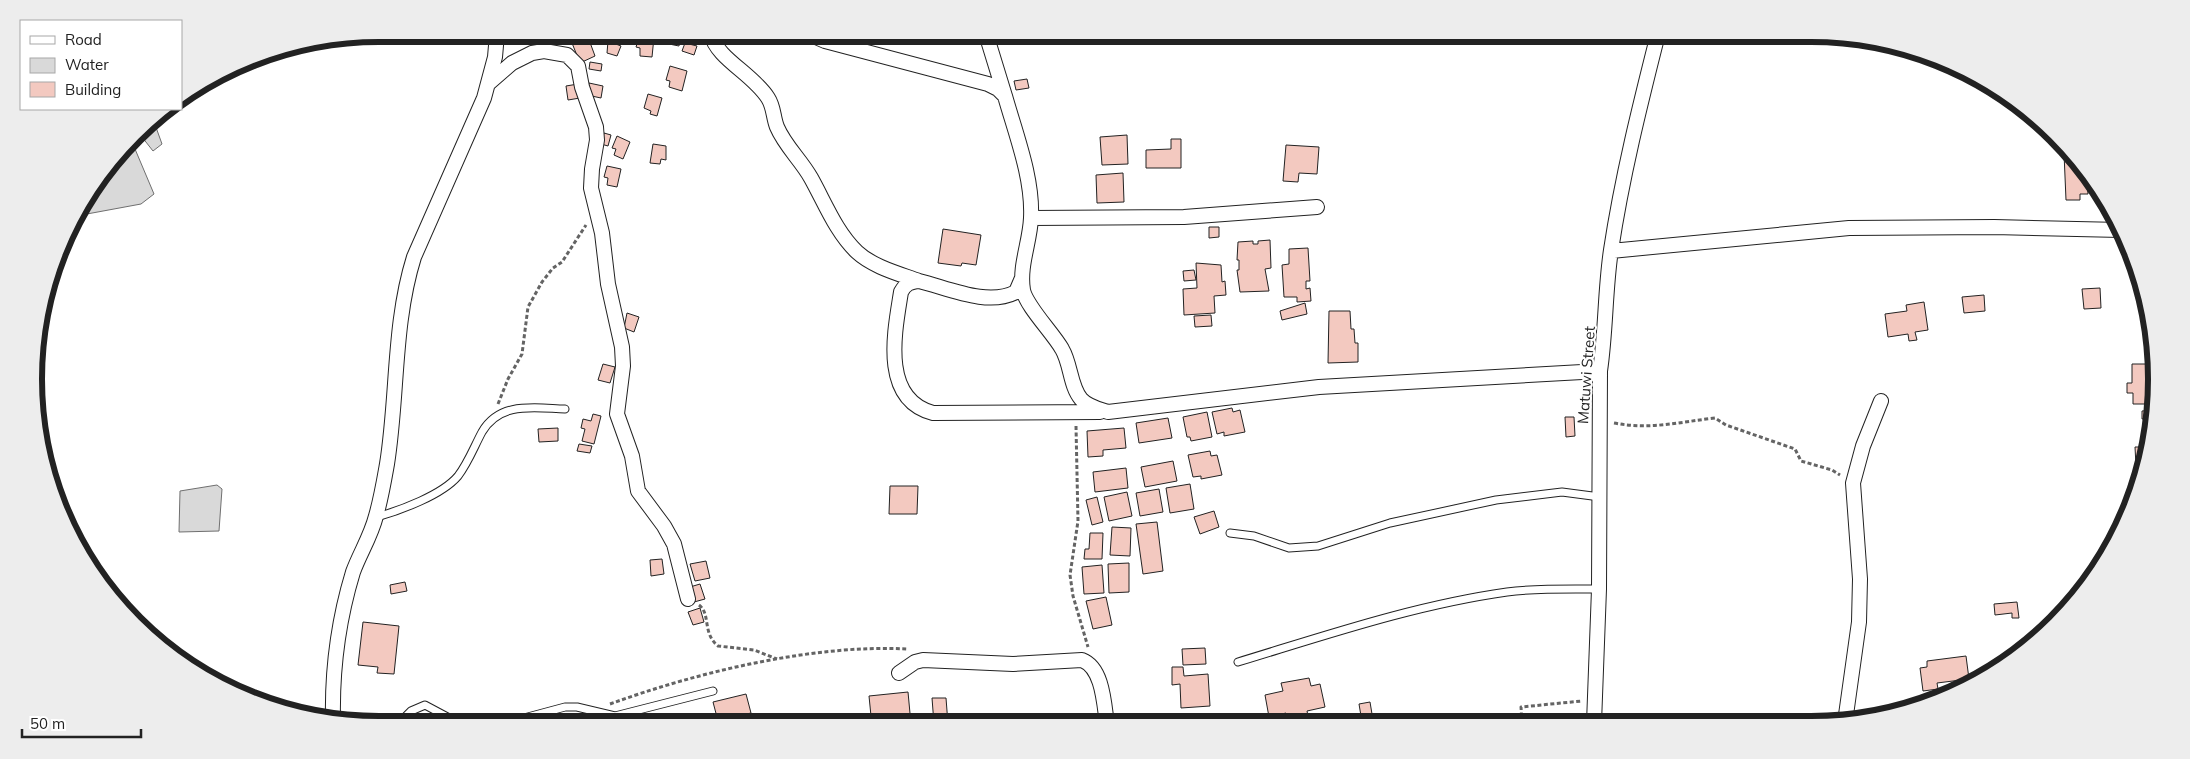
<svg xmlns="http://www.w3.org/2000/svg" width="2190" height="759" font-family="Mulish,sans-serif">
  <style>
    .water { fill: #d9d9d9; stroke: #6f6f6f }
    .building { fill: #f3c9c0; stroke: #222 }
    .lines { fill: none; stroke-linecap: round; stroke-linejoin: round }
    .service-casing { stroke: #222; stroke-width: 9 }
    .minor-casing { stroke: #222; stroke-width: 16 }
    .path { stroke: #646464; stroke-width: 3; stroke-dasharray: 4 2.5; stroke-linecap: butt }
    .service { stroke: #fff; stroke-width: 7 }
    .minor { stroke: #fff; stroke-width: 14 }
    .labels { text-anchor: middle; dominant-baseline: central; stroke-width: 4; stroke-linejoin: round; paint-order: stroke }
    .street-label { font-size: 15px; fill: #222; stroke: #fff }
    .rim { fill: none; stroke: #222; stroke-width: 6 }
  </style>
  <rect width="100%" height="100%" fill="#fff"/>
  <path class="water" d="M 153,119 L 162,144 L 153,151 L 142,137 L 133,139 Z
    M 135,149 L 154,194 L 141,204 L 76,216 L 105,169 L 121,152 Z
    M 217,485 L 222,489 L 219,531 L 179,532 L 180,491 Z"/>
  <path class="building" d="M 609,34 L 624,34 L 621,42 L 608,39 Z
    M 666,34 L 681,34 L 679,46 L 664,43 Z
    M 640,35 L 654,37 L 652,57 L 640,56 L 640,48 L 636,47 Z
    M 588,37 L 595,56 L 580,63 L 572,43 Z
    M 608,41 L 621,46 L 617,56 L 607,53 Z
    M 685,43 L 697,46 L 694,55 L 682,51 Z
    M 590,62 L 602,64 L 601,71 L 589,69 Z
    M 670,66 L 687,71 L 682,91 L 669,87 L 670,81 L 666,80 Z
    M 1027,79 L 1029,88 L 1016,90 L 1014,81 Z
    M 589,83 L 603,86 L 601,98 L 587,95 Z
    M 578,84 L 580,98 L 568,100 L 566,86 Z
    M 648,94 L 662,98 L 657,116 L 650,114 L 651,111 L 644,108 Z
    M 604,133 L 611,135 L 608,146 L 601,144 Z
    M 1127,135 L 1128,164 L 1102,165 L 1100,137 Z
    M 617,136 L 630,142 L 623,159 L 614,155 L 616,149 L 612,148 Z
    M 1171,139 L 1181,139 L 1181,168 L 1146,168 L 1146,150 L 1171,149 Z
    M 653,144 L 666,146 L 666,160 L 661,159 L 660,164 L 650,163 Z
    M 1286,145 L 1319,147 L 1317,174 L 1299,173 L 1298,182 L 1283,181 Z
    M 2071,152 L 2092,181 L 2087,181 L 2088,194 L 2080,194 L 2080,200 L 2066,200 L 2064,153 Z
    M 607,166 L 621,169 L 617,187 L 607,185 L 608,178 L 604,177 Z
    M 1123,173 L 1124,202 L 1097,203 L 1096,175 Z
    M 1209,227 L 1219,227 L 1219,237 L 1209,238 Z
    M 943,229 L 981,235 L 976,265 L 962,263 L 961,266 L 938,263 Z
    M 1270,240 L 1271,268 L 1265,269 L 1269,291 L 1240,292 L 1237,270 L 1239,270 L 1239,260 L 1237,260 L 1238,242 L 1253,241 L 1253,244 L 1258,244 L 1258,241 Z
    M 1308,248 L 1310,281 L 1306,281 L 1306,289 L 1310,288 L 1311,301 L 1297,302 L 1297,297 L 1284,297 L 1282,265 L 1289,264 L 1289,249 Z
    M 1196,263 L 1221,265 L 1222,282 L 1225,281 L 1226,295 L 1214,296 L 1215,313 L 1184,315 L 1183,289 L 1197,288 Z
    M 1194,270 L 1196,280 L 1184,281 L 1183,271 Z
    M 2100,288 L 2101,308 L 2084,309 L 2082,289 Z
    M 1984,295 L 1985,311 L 1964,313 L 1962,297 Z
    M 1924,302 L 1928,330 L 1915,332 L 1917,340 L 1909,341 L 1908,334 L 1888,337 L 1885,314 L 1907,311 L 1906,305 Z
    M 1305,303 L 1307,314 L 1282,320 L 1280,311 Z
    M 1329,311 L 1350,311 L 1351,329 L 1354,329 L 1355,343 L 1358,343 L 1358,362 L 1328,363 Z
    M 627,313 L 639,317 L 634,332 L 624,328 Z
    M 1211,315 L 1212,326 L 1195,327 L 1194,316 Z
    M 603,364 L 615,367 L 610,383 L 598,380 Z
    M 2132,364 L 2154,364 L 2155,404 L 2133,404 L 2133,393 L 2127,393 L 2127,383 L 2132,383 Z
    M 1232,408 L 1233,412 L 1240,410 L 1245,432 L 1224,436 L 1224,432 L 1217,434 L 1212,412 Z
    M 2154,410 L 2153,418 L 2142,419 L 2142,411 Z
    M 1207,412 L 1212,437 L 1191,441 L 1190,437 L 1187,437 L 1183,417 Z
    M 593,414 L 601,416 L 594,444 L 582,441 L 585,429 L 581,428 L 583,419 L 591,421 Z
    M 1565,417 L 1574,417 L 1575,436 L 1566,437 Z
    M 1168,418 L 1172,438 L 1139,443 L 1136,423 Z
    M 558,428 L 558,441 L 539,442 L 538,429 Z
    M 1124,428 L 1126,448 L 1103,450 L 1103,456 L 1088,457 L 1087,431 Z
    M 579,444 L 592,446 L 590,453 L 577,451 Z
    M 2135,447 L 2148,447 L 2145,465 L 2136,466 Z
    M 1210,451 L 1211,456 L 1217,455 L 1222,475 L 1201,479 L 1201,476 L 1193,477 L 1188,455 Z
    M 1173,461 L 1177,481 L 1145,487 L 1141,467 Z
    M 1126,468 L 1128,488 L 1095,492 L 1093,472 Z
    M 1190,484 L 1194,509 L 1170,513 L 1166,488 Z
    M 890,486 L 918,486 L 917,514 L 889,514 Z
    M 1159,489 L 1163,512 L 1140,516 L 1136,493 Z
    M 1127,492 L 1132,516 L 1109,521 L 1104,497 Z
    M 1097,497 L 1103,522 L 1092,525 L 1086,500 Z
    M 1214,511 L 1219,527 L 1200,534 L 1194,517 Z
    M 1157,522 L 1163,571 L 1143,574 L 1136,524 Z
    M 1112,527 L 1131,528 L 1130,556 L 1110,555 Z
    M 1090,533 L 1103,533 L 1102,559 L 1084,559 L 1085,549 L 1089,549 Z
    M 662,559 L 664,574 L 651,576 L 650,560 Z
    M 706,561 L 710,578 L 695,581 L 690,564 Z
    M 1129,563 L 1129,592 L 1109,593 L 1108,564 Z
    M 1102,565 L 1104,593 L 1084,594 L 1082,567 Z
    M 405,582 L 407,591 L 391,594 L 390,585 Z
    M 700,584 L 705,599 L 694,602 L 690,587 Z
    M 1106,597 L 1112,625 L 1093,629 L 1086,601 Z
    M 2017,602 L 2019,618 L 2012,618 L 2012,613 L 1995,615 L 1994,604 Z
    M 700,608 L 704,622 L 693,625 L 688,612 Z
    M 363,622 L 399,626 L 394,674 L 377,673 L 378,667 L 358,665 Z
    M 1205,648 L 1206,664 L 1183,665 L 1182,649 Z
    M 1966,656 L 1969,679 L 1937,683 L 1938,689 L 1923,691 L 1920,668 L 1927,667 L 1927,661 Z
    M 1172,667 L 1183,667 L 1184,676 L 1208,674 L 1210,706 L 1181,708 L 1180,684 L 1172,685 Z
    M 1309,678 L 1311,686 L 1320,684 L 1325,707 L 1307,711 L 1308,716 L 1287,720 L 1286,713 L 1269,717 L 1265,695 L 1283,691 L 1281,683 Z
    M 908,692 L 911,724 L 875,724 L 874,715 L 871,716 L 869,696 Z
    M 746,694 L 751,713 L 718,721 L 713,702 Z
    M 932,698 L 946,698 L 948,724 L 934,724 Z
    M 1370,702 L 1372,714 L 1361,716 L 1359,704 Z"/>
  <g class="lines">
    <defs>
      <path id="service" d="M 377,517 C 401,510 442,495 458,476 C 468,463 474,447 482,432 C 500,401 534,408 565,409
        M 1230,533 L 1254,536 L 1289,548 L 1318,546 L 1390,523 L 1496,500 L 1562,492 L 1600,497
        M 1238,662 C 1327,635 1415,605 1507,592 C 1537,588 1569,589 1599,589
        M 600,715 L 610,725
        M 397,725 L 411,711 L 425,705 L 455,721 L 470,725
        M 473,725 L 486,725 L 524,718 L 565,707 L 577,707 L 615,716 L 713,691"/>
      <path id="minor" d="M 711,34 C 717,59 752,73 768,98 C 774,107 773,117 777,127 C 785,146 801,160 811,178 C 825,203 836,232 857,252 C 873,267 900,274 919,281
        M 809,34 L 825,41 L 988,84 L 998,89 L 1005,96 C 1016,135 1033,178 1031,218 C 1030,242 1019,266 1023,290 C 1026,306 1053,333 1062,349 C 1071,364 1070,386 1081,399 C 1088,407 1099,409 1108,412 L 1319,387 L 1600,371
        M 986,34 L 1005,96
        M 489,83 L 512,63 L 532,53 L 544,51 L 567,55 L 578,66 L 582,87 L 596,127 L 597,140 L 592,169 L 591,188 L 602,233 L 608,284 L 622,347 L 623,366 L 617,414 L 632,456 L 638,491 L 664,526 L 674,544 L 688,599
        M 1031,218 L 1184,217 L 1317,207
        M 1611,251 L 1849,228 L 1994,227 L 2121,230
        M 1022,278 L 1016,292 C 988,307 948,288 919,281 C 910,282 906,283 901,292 C 895,330 880,399 933,413 L 1100,412
        M 899,673 L 915,662 L 923,660 L 1013,664 L 1082,660 C 1103,668 1104,704 1107,724
        M 333,719 C 332,671 339,618 353,572 C 360,553 371,536 376,516 C 381,499 384,481 387,464 C 398,395 393,324 414,257 L 484,98 L 495,57 L 497,34
        M 1845,722 L 1859,622 L 1860,579 L 1853,483 L 1863,446 L 1881,401
        M 1594,723 L 1599,589 L 1600,371 C 1606,330 1605,290 1611,250 C 1622,177 1640,105 1658,34"/>
    </defs>
    <use href="#service" class="service-casing"/>
    <use href="#minor" class="minor-casing"/>
    <path class="path" d="M 498,404 L 508,379 L 522,354 L 528,307 L 542,282 L 553,268 L 562,262 L 586,225
      M 1614,423 C 1651,430 1679,422 1715,418 L 1726,425 L 1795,449 L 1801,461 L 1832,470 L 1840,475
      M 1076,426 L 1078,521 L 1070,575 L 1073,596 L 1088,647
      M 699,605 C 711,614 702,633 718,646 L 754,650 L 777,659
      M 610,704 C 698,672 814,644 907,649
      M 288,713 L 320,710
      M 1522,723 L 1521,707 L 1582,701"/>
    <use href="#service" class="service"/>
    <use href="#minor" class="minor"/>
  </g>
  <g class="labels">
    <g class="street-label">
      <text transform="translate(1586 375) rotate(-86)">Matuwi Street</text>
    </g>
  </g>
  <path d="M0 0H2190V759H0ZM379 42H1811A337 337 0 0 1 2148 379V379A337 337 0 0 1 1811 716H379A337 337 0 0 1 42 379V379A337 337 0 0 1 379 42Z" fill="#ededed" fill-rule="evenodd"/>
  <path class="rim" d="M379 42H1811A337 337 0 0 1 2148 379V379A337 337 0 0 1 1811 716H379A337 337 0 0 1 42 379V379A337 337 0 0 1 379 42Z"/>
  <rect x="20" y="20" width="162" height="90" fill="#ffffff" stroke="#a7a7a7"/>
  <rect x="30" y="36" width="25" height="8" fill="#ffffff" stroke="#a7a7a7"/>
  <text x="65" y="45" font-size="15" fill="#222222">Road</text>
  <rect x="30" y="58" width="25" height="15" fill="#d9d9d9" stroke="#a7a7a7"/>
  <text x="65" y="70" font-size="15" fill="#222222">Water</text>
  <rect x="30" y="82" width="25" height="15" fill="#f3c9c0" stroke="#a7a7a7"/>
  <text x="65" y="95" font-size="15" fill="#222222">Building</text>
  <path d="M22 729v8h119v-8" fill="none" stroke="#222222" stroke-width="2.5"/>
  <text x="30" y="729" font-size="15" fill="#222222" stroke="#ffffff" stroke-width="4" paint-order="stroke">50 m</text>
</svg>
